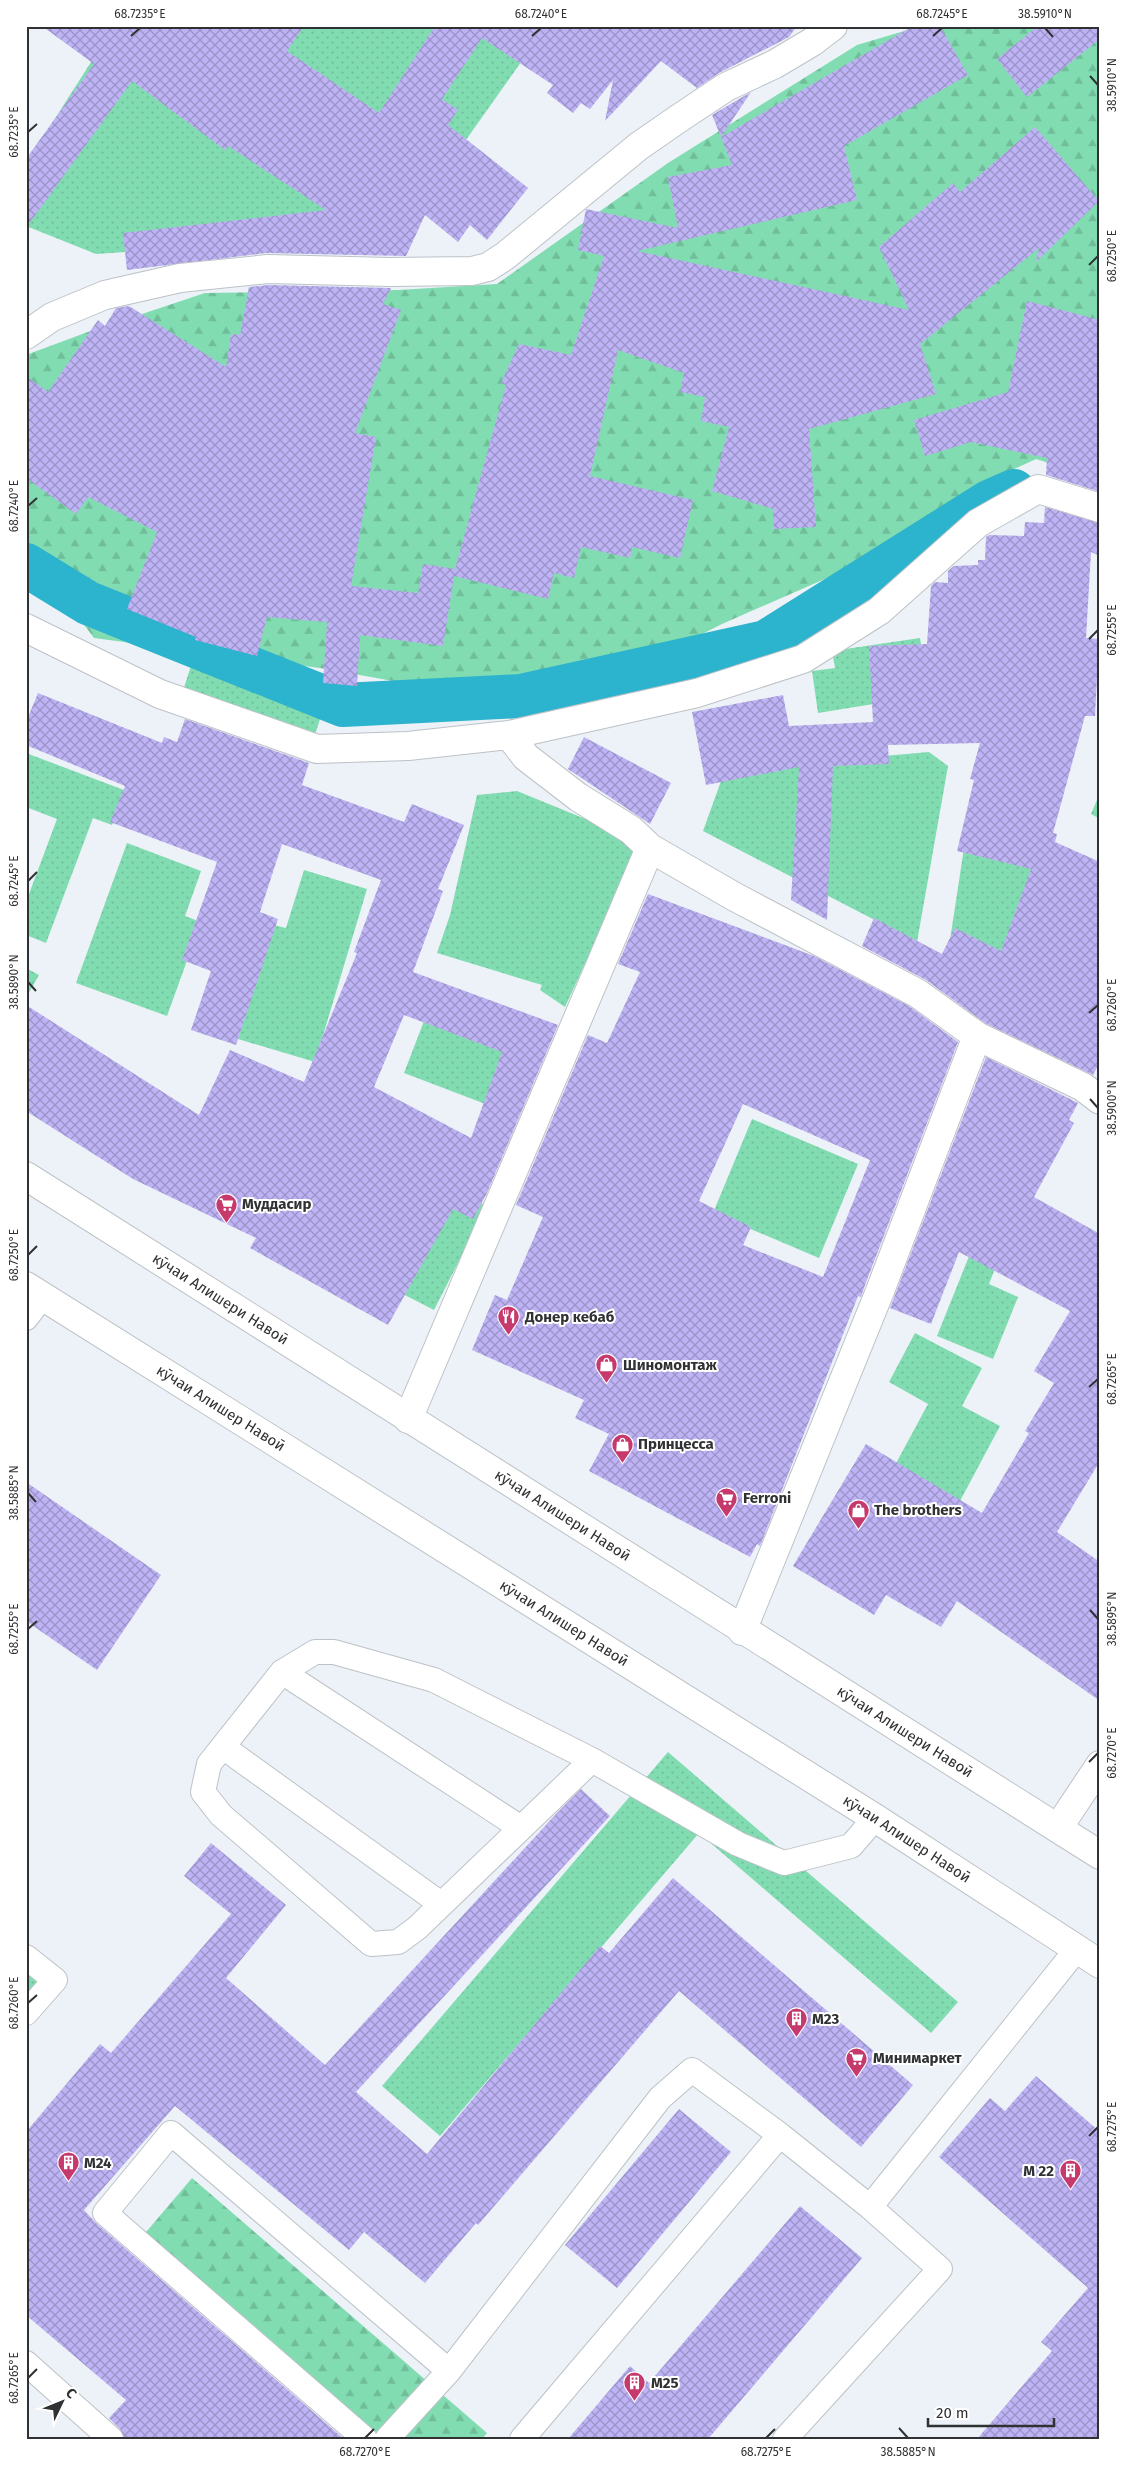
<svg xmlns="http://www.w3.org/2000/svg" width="1126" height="2465" font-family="'Fira Sans',sans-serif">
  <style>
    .forest { fill: url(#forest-firs) }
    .park { fill: url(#park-dots) }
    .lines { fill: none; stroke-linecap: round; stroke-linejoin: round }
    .canal { stroke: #2cb3cd; stroke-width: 44 }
    .building { fill: url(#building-cross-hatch); fill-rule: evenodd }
    .lane-casing { stroke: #bcc2c7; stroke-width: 26 }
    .street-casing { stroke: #bcc2c7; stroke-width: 30 }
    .secondary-casing { stroke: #bcc2c7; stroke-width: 30 }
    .lane { stroke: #fff; stroke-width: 24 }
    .street { stroke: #fff; stroke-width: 28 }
    .secondary { stroke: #fff; stroke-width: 28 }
    .ticks { fill: none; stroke: #2f3133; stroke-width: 2 }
    .labels { text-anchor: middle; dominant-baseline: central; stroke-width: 4; stroke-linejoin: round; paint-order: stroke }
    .poi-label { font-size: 15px; font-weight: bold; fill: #2f3133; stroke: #fff; text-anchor: start }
    .street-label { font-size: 15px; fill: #2f3133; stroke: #fff }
    .neatline { fill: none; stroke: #2f3133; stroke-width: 2 }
    .ticks-label { font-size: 12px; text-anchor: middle; fill: #2f3133 }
  </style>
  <defs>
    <pattern id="forest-firs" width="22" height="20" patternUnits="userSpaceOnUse" patternTransform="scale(1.25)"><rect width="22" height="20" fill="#81ddb1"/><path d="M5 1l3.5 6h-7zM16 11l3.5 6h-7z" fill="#70be99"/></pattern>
    <pattern id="park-dots" width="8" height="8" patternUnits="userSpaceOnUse" patternTransform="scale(1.25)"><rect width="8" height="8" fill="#81ddb1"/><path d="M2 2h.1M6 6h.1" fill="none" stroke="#70be99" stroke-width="1.8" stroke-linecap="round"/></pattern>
    <pattern id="building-cross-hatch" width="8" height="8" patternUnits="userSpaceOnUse" patternTransform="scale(1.25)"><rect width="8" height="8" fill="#beb3f5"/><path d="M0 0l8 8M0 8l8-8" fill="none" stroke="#9b92c7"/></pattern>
  </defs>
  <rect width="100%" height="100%" fill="#ecf2f7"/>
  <path class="forest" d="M 921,26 L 1100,26 L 1100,479 L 1036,459 L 967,491 L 843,571 L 722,624 L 551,710 L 327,669 L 94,638 L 26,547 L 26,355 L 85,333 L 205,293 L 398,290 L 497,284 L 668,163 L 857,45 Z
    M 192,2178 L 487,2433 L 482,2439 L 374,2439 L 141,2238 Z"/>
  <path class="park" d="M 114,26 L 530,26 L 541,34 L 400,233 L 96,254 L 26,226 L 26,164 Z
    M 920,638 L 929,695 L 818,713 L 812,671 L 835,668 L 832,651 Z
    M 191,666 L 323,710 L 308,756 L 176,712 Z
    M 929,752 L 948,766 L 917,942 L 703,831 L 725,770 Z
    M 26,753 L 124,790 L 112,825 L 93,818 L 46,943 L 26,935 L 26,902 L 57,819 L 26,807 Z
    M 517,791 L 588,820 L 638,849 L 565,1007 L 540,990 L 542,985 L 437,953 L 450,915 L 477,795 Z
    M 1100,793 L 1100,819 L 1091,814 Z
    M 127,843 L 201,871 L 185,916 L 201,922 L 167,1016 L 76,983 Z
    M 964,848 L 1055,863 L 1035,1024 L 945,973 Z
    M 304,870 L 367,889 L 315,1062 L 238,1039 L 273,925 L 286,928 Z
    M 26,968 L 39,975 L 26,998 Z
    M 429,1008 L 513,1040 L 488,1105 L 404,1073 Z
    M 752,1119 L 858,1164 L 819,1258 L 713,1213 Z
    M 343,1132 L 487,1206 L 434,1310 L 290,1236 Z
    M 978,1234 L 1004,1245 L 989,1284 L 1018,1297 L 993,1359 L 937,1336 Z
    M 915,1333 L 982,1368 L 962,1406 L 1000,1426 L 960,1501 L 894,1467 L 928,1404 L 889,1382 Z
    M 668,1752 L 958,2002 L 931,2033 L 699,1833 L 440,2136 L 382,2086 Z
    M 26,1972 L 44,1988 L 26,2014 Z"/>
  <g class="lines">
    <path class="canal" d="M 26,565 L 88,603 L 343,705 L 521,696 L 766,642 L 989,502 L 1014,491"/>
  </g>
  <path class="building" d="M 42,26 L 304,26 L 287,51 L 379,113 L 435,26 L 797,26 L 789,37 L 719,73 L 697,88 L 661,61 L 605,121 L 613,80 L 590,109 L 581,103 L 573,113 L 547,93 L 553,85 L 482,38 L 442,99 L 458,110 L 448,125 L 528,188 L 487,240 L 470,225 L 458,242 L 425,215 L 406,256 L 266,253 L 127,270 L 123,233 L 326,210 L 228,146 L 225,150 L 132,81 L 26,228 L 26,159 L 94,64 Z
    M 913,26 L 940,26 L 968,75 L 844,146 L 857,200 L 637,251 L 909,310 L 879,247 L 953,183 L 960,192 L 1035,127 L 1099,201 L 1036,262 L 1039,248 L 920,344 L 936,394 L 809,429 L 816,527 L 774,529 L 773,509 L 712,491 L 729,427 L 701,421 L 705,397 L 680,392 L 684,373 L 618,350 L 590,476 L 693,500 L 680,558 L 632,547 L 630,558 L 581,547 L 574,578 L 554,573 L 548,599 L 454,576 L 443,646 L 360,635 L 357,686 L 323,683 L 327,622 L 267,617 L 257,656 L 195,640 L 196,637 L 127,609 L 157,532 L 88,497 L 76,514 L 26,478 L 26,376 L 48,392 L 98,320 L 105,326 L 116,308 L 129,306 L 226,367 L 231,334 L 240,335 L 249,287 L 269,285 L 391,288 L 383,304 L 401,310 L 355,433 L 376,437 L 351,586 L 418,593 L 423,564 L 455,569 L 506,385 L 501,383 L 519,344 L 571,355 L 604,256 L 578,250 L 586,209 L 678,228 L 668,177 L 732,165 L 721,137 Z
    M 1038,26 L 1100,26 L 1100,39 L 1027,97 L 997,59 Z
    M 751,92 L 721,137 L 712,115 Z
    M 1027,301 L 1100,320 L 1100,492 L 1046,475 L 1047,458 L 971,442 L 925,456 L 914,420 L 1008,392 Z
    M 1045,507 L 1100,523 L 1100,556 L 1091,552 L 1086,638 L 1099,639 L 1095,716 L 1085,716 L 1053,833 L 1057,834 L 1055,842 L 1100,862 L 1100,1062 L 1093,1075 L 985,1023 L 926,980 L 862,946 L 874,918 L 942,954 L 955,928 L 1001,951 L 1031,869 L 957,851 L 974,780 L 970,779 L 980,743 L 888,745 L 889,764 L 833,766 L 827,920 L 791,900 L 799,767 L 706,785 L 692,712 L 783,695 L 789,726 L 873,722 L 869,646 L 927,644 L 931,586 L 935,582 L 948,583 L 948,571 L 954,566 L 978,565 L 978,560 L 985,560 L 986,537 L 989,535 L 1024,536 L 1025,522 L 1044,523 Z
    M 38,693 L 162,743 L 164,737 L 177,742 L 185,719 L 309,763 L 302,785 L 404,822 L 412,804 L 464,825 L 438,889 L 443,891 L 413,972 L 558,1025 L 487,1193 L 473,1219 L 453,1209 L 388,1325 L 250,1248 L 256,1238 L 133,1179 L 26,1111 L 26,1005 L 199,1115 L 230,1050 L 304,1082 L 357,953 L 354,952 L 381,880 L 282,844 L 260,912 L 278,919 L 236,1045 L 191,1030 L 211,971 L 182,960 L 217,862 L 110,822 L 125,786 L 26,745 L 26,722 ZM 404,1015 L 502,1052 L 471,1138 L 374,1087 Z
    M 584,737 L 671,783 L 650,824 L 568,769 Z
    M 648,894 L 814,956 L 909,1006 L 958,1042 L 865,1285 L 861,1297 L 858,1296 L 760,1546 L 757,1544 L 750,1557 L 589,1471 L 609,1434 L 575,1418 L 584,1400 L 472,1350 L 495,1295 L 507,1300 L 543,1217 L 516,1205 L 588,1035 L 607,1043 L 640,972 L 618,964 ZM 743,1104 L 870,1160 L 823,1277 L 743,1245 L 751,1227 L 699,1201 Z
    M 986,1057 L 1078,1103 L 1069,1120 L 1074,1123 L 1034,1197 L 1100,1234 L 1100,1461 L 1057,1532 L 1100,1562 L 1100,1701 L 957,1601 L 941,1627 L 886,1595 L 874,1615 L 793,1566 L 866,1444 L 982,1513 L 1029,1433 L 1025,1431 L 1054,1383 L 1034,1371 L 1070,1311 L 959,1252 L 931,1324 L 890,1308 Z
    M 26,1482 L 161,1575 L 97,1670 L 26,1621 Z
    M 581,1789 L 610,1816 L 356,2092 L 427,2154 L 600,1946 L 609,1953 L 673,1878 L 913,2085 L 861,2147 L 679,1991 L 478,2225 L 476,2223 L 425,2283 L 364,2232 L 349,2250 L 175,2106 L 84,2210 L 96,2223 L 344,2439 L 124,2439 L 120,2429 L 109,2418 L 126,2400 L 26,2315 L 26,2132 L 100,2044 L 111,2053 L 231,1914 L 184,1876 L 211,1843 L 286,1905 L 226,1978 L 325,2065 L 557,1813 Z
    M 1036,2076 L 1100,2132 L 1100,2439 L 977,2439 L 1052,2351 L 1041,2342 L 1088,2288 L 939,2157 L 990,2098 L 1005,2111 Z
    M 679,2109 L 731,2152 L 617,2288 L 565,2245 Z
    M 800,2206 L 862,2258 L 708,2439 L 568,2439 L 630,2366 L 649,2383 Z"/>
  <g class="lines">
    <defs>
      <path id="lane" d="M 26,1318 L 42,1297
        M 282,1672 L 521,1828
        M 223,1747 L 441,1904
        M 592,1760 L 417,1928 L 398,1942 L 371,1944 L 221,1815 L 203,1792 L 209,1764 L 282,1672 L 315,1652 L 334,1652 L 434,1680 L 592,1760 L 738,1844 L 784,1863 L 851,1846 L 875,1818
        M 26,1957 L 55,1980 L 26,2013
        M 26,2363 L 111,2439
        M 365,2439 L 105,2213 L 171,2133 L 449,2371
        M 387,2439 L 449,2371 L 660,2098 L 692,2070 L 780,2135
        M 522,2439 L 780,2135 L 870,2207 L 1077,1949
        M 785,2439 L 940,2269 L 870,2207"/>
      <path id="street" d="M 26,335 L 52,317 L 105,295 L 180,278 L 268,269 L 390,272 L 472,271 L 488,267 L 505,256 L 639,146 L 678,119 L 726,87 L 775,64 L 812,42 L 833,26
        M 26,628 L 160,694 L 317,749 L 408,746 L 509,735 L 697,693 L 803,659 L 879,611 L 978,523 L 1038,489 L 1100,508
        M 509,735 L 526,757 L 578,797 L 631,830 L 650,848 L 735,897 L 917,993 L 977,1036 L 880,1291 L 742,1631
        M 977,1036 L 1083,1087 L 1100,1100
        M 408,1419 L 650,848
        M 1058,1828 L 1100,1765"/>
      <g id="secondary">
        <path id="s1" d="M 26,1176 L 1100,1855"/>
        <path id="s2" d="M 26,1286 L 875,1818 L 1100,1964"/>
      </g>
    </defs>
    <use href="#lane" class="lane-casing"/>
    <use href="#street" class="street-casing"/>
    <use href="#secondary" class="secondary-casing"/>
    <use href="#lane" class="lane"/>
    <use href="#street" class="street"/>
    <use href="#secondary" class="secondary"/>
  </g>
  <path class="ticks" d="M 1045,28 L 1053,37M 131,36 L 140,28M 532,36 L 541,28M 933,36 L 942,28M 1090,76 L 1098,85M 28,132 L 37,124M 1089,265 L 1098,256M 28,506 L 37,498M 1089,639 L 1098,630M 28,881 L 37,872M 28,982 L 36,991M 1089,1013 L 1098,1005M 1090,1099 L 1098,1108M 28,1255 L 37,1246M 1089,1387 L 1098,1379M 28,1493 L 36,1502M 1090,1610 L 1098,1619M 28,1629 L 37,1621M 1089,1762 L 1098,1753M 28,2003 L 37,1995M 1089,2136 L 1098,2127M 28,2378 L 37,2369M 899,2428 L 908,2438M 365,2438 L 374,2429M 766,2438 L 775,2429"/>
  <defs>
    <symbol id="supermarket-pin" viewBox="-11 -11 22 30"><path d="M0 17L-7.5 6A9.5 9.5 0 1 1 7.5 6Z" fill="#c5396c" stroke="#fff"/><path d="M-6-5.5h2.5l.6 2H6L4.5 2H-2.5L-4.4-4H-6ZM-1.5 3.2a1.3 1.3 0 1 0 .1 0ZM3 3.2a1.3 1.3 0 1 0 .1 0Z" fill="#fff"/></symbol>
    <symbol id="restaurant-pin" viewBox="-11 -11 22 30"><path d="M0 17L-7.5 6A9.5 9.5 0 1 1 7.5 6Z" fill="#c5396c" stroke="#fff"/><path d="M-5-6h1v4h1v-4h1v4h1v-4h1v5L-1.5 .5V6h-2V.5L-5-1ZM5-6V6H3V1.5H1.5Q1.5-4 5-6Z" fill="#fff"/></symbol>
    <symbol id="shop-pin" viewBox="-11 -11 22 30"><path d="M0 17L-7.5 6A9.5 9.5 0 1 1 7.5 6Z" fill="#c5396c" stroke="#fff"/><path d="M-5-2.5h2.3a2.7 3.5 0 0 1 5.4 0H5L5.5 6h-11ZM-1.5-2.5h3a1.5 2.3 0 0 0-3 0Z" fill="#fff"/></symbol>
    <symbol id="building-pin" viewBox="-11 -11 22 30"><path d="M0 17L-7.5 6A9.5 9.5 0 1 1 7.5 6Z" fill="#c5396c" stroke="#fff"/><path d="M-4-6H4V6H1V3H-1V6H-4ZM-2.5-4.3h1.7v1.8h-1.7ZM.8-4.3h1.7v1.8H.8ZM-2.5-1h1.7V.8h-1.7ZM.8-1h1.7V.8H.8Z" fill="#fff"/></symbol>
  </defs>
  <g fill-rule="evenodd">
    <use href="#supermarket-pin" x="214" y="1192" width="25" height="34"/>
    <use href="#restaurant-pin" x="496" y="1304" width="25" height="34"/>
    <use href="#shop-pin" x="594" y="1352" width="25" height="34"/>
    <use href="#shop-pin" x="610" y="1432" width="25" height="34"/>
    <use href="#supermarket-pin" x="714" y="1486" width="25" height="34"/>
    <use href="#shop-pin" x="846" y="1498" width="25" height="34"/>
    <use href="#building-pin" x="784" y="2006" width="25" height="34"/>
    <use href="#supermarket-pin" x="844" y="2046" width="25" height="34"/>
    <use href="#building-pin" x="56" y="2150" width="25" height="34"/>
    <use href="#building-pin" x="1058" y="2158" width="25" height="34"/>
    <use href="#building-pin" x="622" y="2370" width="25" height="34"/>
  </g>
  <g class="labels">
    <g class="poi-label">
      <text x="242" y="1204">Муддасир</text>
      <text x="525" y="1317">Донер кебаб</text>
      <text x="623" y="1365">Шиномонтаж</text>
      <text x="638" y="1444">Принцесса</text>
      <text x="743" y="1498">Ferroni</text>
      <text x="874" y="1510">The brothers</text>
      <text x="812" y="2019">М23</text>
      <text x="873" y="2058">Минимаркет</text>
      <text x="84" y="2163">М24</text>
      <text x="1054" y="2171" text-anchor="end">M 22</text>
      <text x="651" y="2383">М25</text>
    </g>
    <g class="street-label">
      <text stroke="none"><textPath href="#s1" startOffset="230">кӯчаи Алишери Навоӣ</textPath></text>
      <text stroke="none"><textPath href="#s2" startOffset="230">кӯчаи Алишер Навоӣ</textPath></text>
      <text stroke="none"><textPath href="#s1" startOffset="635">кӯчаи Алишери Навоӣ</textPath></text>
      <text stroke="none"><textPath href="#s2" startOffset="635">кӯчаи Алишер Навоӣ</textPath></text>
      <text stroke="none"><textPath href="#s1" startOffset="1040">кӯчаи Алишери Навоӣ</textPath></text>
      <text stroke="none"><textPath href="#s2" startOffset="1040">кӯчаи Алишер Навоӣ</textPath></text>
    </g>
  </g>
  <rect width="1126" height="2465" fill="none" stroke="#ffffff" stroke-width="55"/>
  <g transform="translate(62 2402) rotate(47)" stroke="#ffffff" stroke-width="4" paint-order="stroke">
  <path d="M0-4L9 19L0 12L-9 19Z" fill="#2f3133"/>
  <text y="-8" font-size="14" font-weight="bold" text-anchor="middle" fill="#2f3133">С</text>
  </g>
  <path d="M928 2418v8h126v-8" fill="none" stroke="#2f3133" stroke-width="2.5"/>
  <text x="936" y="2418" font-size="15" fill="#2f3133" stroke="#ffffff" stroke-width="4" paint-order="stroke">20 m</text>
  <rect x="28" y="28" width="1070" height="2410" class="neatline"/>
  <g class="ticks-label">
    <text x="140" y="18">68.7235°E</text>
    <text x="541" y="18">68.7240°E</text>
    <text x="942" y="18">68.7245°E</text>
    <text x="1045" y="18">38.5910°N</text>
    <text transform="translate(1112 85) rotate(-90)" y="4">38.5910°N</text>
    <text transform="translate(14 132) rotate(-90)" y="4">68.7235°E</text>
    <text transform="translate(1112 256) rotate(-90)" y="4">68.7250°E</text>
    <text transform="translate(14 506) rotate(-90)" y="4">68.7240°E</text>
    <text transform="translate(1112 630) rotate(-90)" y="4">68.7255°E</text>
    <text transform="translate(14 881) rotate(-90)" y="4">68.7245°E</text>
    <text transform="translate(14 982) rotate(-90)" y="4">38.5890°N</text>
    <text transform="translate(1112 1005) rotate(-90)" y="4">68.7260°E</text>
    <text transform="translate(1112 1108) rotate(-90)" y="4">38.5900°N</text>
    <text transform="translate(14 1255) rotate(-90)" y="4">68.7250°E</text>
    <text transform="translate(1112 1379) rotate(-90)" y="4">68.7265°E</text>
    <text transform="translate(14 1493) rotate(-90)" y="4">38.5885°N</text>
    <text transform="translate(1112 1619) rotate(-90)" y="4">38.5895°N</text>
    <text transform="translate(14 1629) rotate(-90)" y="4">68.7255°E</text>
    <text transform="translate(1112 1753) rotate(-90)" y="4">68.7270°E</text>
    <text transform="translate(14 2003) rotate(-90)" y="4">68.7260°E</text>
    <text transform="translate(1112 2127) rotate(-90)" y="4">68.7275°E</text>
    <text transform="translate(14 2378) rotate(-90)" y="4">68.7265°E</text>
    <text x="365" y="2456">68.7270°E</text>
    <text x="766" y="2456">68.7275°E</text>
    <text x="908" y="2456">38.5885°N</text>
  </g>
</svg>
